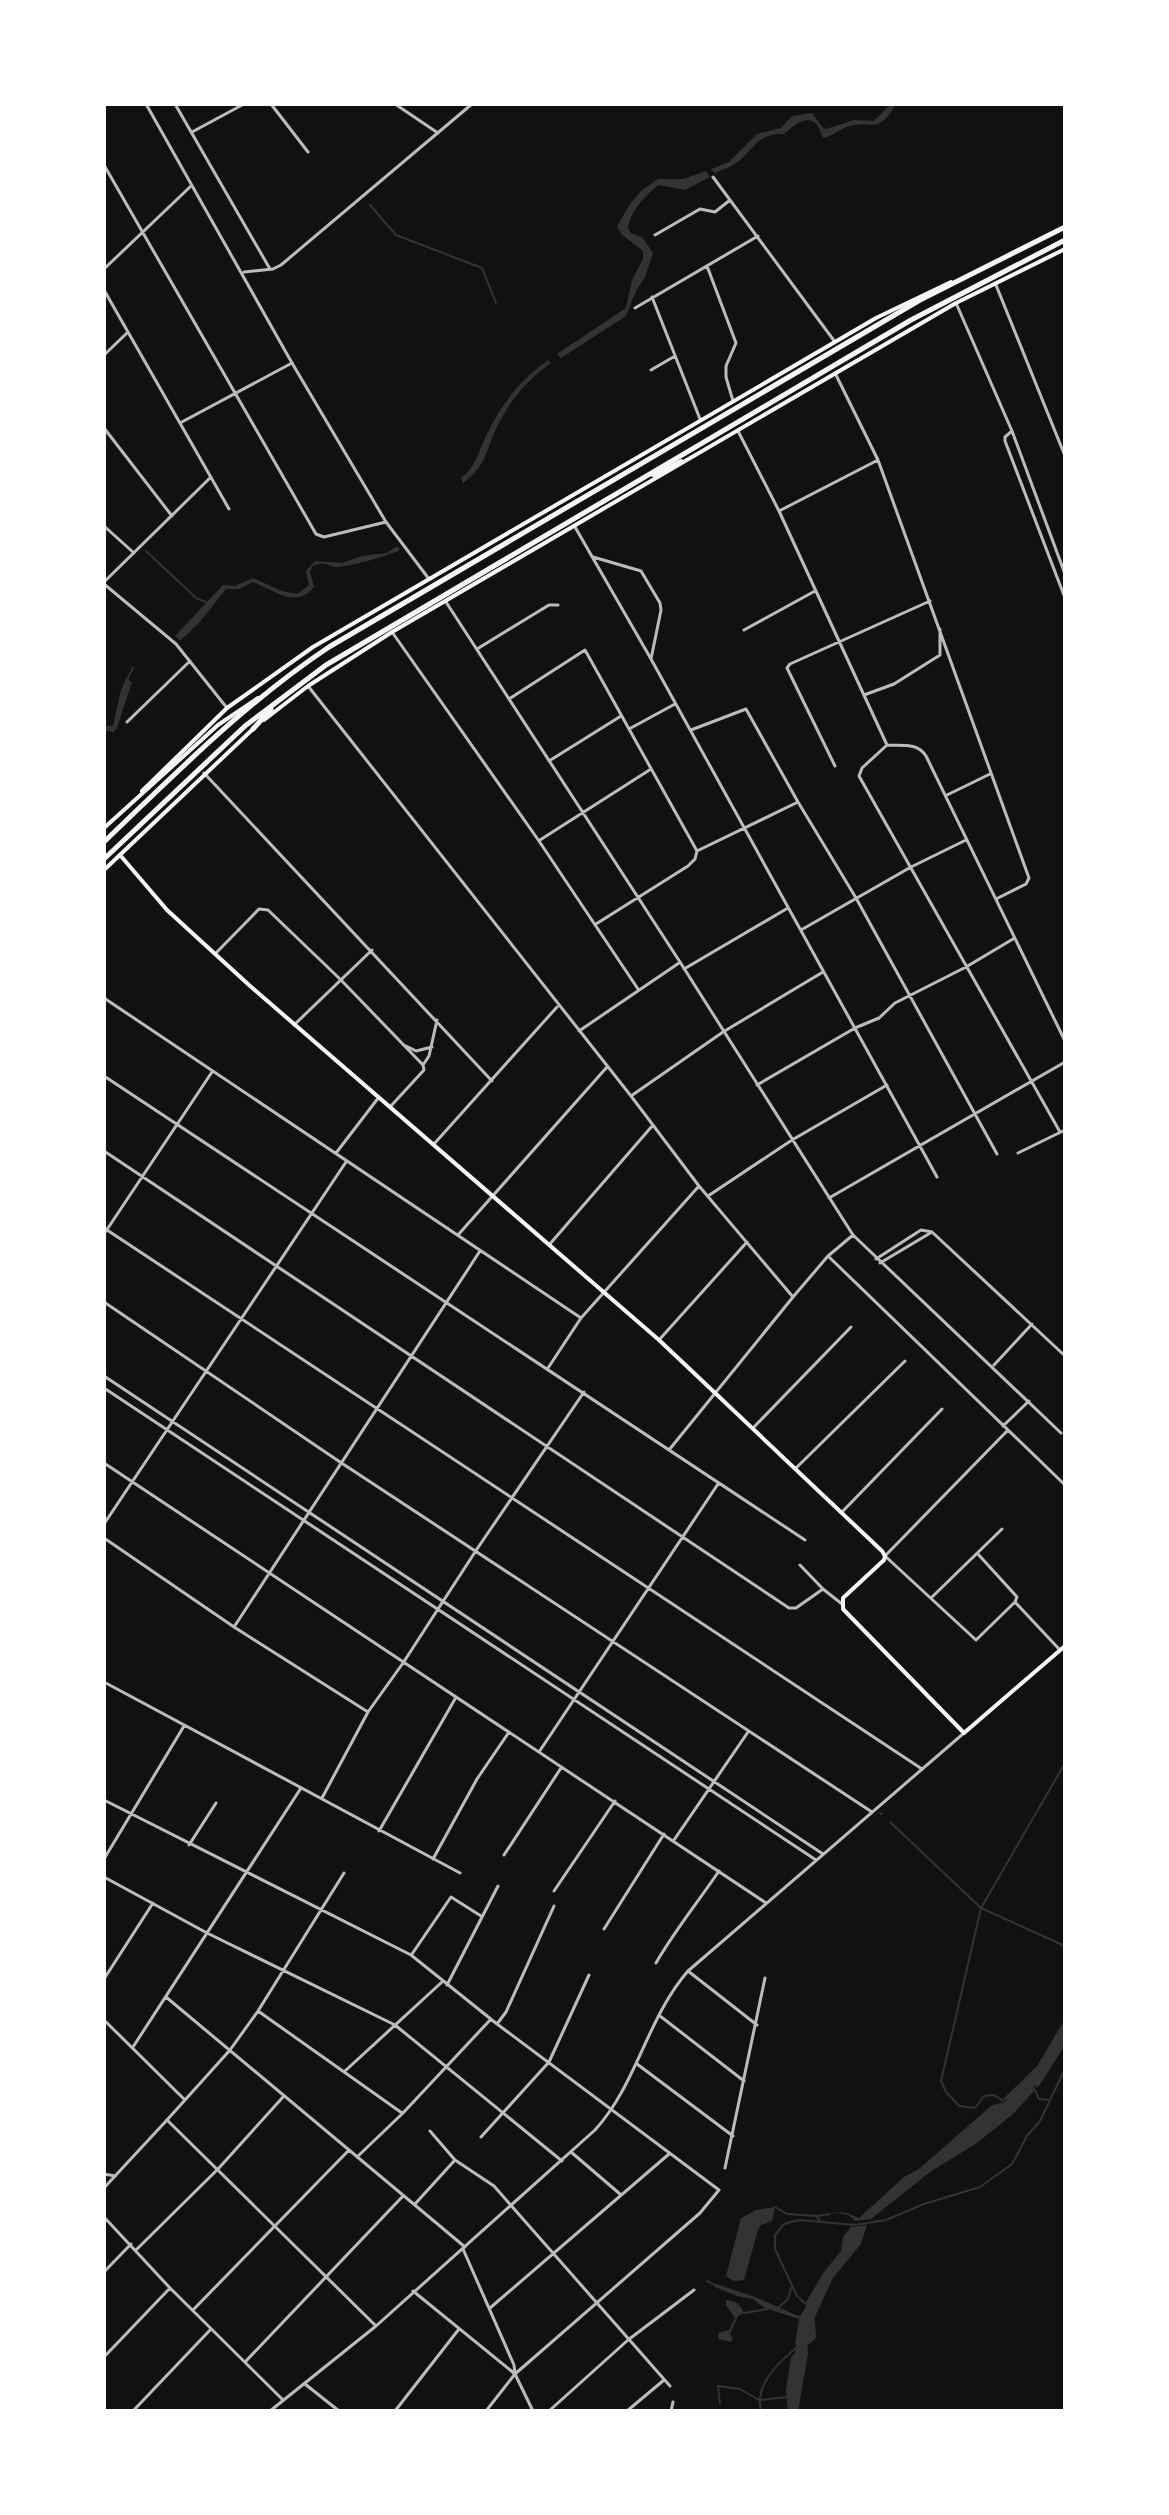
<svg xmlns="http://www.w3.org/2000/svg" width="1169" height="2515" font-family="Cabin,sans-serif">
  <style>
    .water { fill: #333 }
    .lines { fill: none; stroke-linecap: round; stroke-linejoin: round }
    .stream { stroke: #333; stroke-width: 2 }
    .river { stroke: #333; stroke-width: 10 }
    .minor { stroke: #bcbcbc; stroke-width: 3 }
    .tertiary { stroke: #bcbcbc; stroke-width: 3 }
    .primary { stroke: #f5f5f5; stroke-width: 4 }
    .trunk { stroke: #f5f5f5; stroke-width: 4 }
    .motorway { stroke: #f5f5f5; stroke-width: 5 }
  </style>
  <rect width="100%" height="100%" fill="#111"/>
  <path class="water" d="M 891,104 L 896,104 C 877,137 873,118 847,127 C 838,130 832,137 823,138 L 817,124 L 810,120 C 797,121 793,127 784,134 C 755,132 752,155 733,165 C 727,169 721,169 715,174 L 711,169 L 729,162 L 757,134 L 781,128 L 792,116 L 812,113 L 823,128 L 826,129 L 854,120 L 874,121 Z
    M 706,171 L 710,177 L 685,190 L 659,185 C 646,194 629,213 628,229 L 631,233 L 642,237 L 653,253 L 645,277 L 636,291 L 626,316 L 561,358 L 557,354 L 626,308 L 632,280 L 643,259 L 643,251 L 621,234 L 617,226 L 630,204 L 642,190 L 658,179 L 683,179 Z
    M 548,360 L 551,363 C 528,379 510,400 498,425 C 485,450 488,465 463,483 L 461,478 C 476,467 479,450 487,434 C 502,403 520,380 548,360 Z
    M 397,546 L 400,550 C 388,556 351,566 338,567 C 330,568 327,562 319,564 C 312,565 313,566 310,572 L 314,587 C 295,610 274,589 252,582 L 240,589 L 226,589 L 199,623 L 180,641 L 175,636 L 223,585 L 235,586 L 253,578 L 282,591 L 297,594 L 309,585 L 306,571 L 315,561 L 342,563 L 362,556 L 387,553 Z
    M 126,678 L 132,682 L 117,728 L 114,732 L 106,731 L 104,726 L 113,726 L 120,694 Z
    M 1065,2019 L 1065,2045 L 1041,2083 L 1037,2088 L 1032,2080 L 1025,2080 L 1015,2097 L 1006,2100 L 1003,2099 L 1037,2066 Z
    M 1030,2083 L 1034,2091 L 1013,2114 L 977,2143 L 930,2172 L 871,2219 L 855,2221 L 849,2215 L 830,2212 L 847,2213 L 859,2218 L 904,2177 L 919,2169 L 991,2106 C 1010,2097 1016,2112 1025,2084 Z
    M 775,2207 L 772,2221 L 761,2225 L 758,2230 L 744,2280 L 734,2281 L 726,2276 L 741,2218 L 756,2210 Z
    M 867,2225 L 861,2244 L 833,2278 L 813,2321 L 806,2302 L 824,2272 L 841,2251 L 843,2237 L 851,2227 Z
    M 716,2284 L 755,2297 L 796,2315 L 800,2316 L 804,2310 L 807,2332 L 795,2344 L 799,2319 L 765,2308 L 753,2299 L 737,2296 L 715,2287 Z
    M 726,2300 C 736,2301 740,2304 744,2313 L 738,2316 L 730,2334 L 733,2338 L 731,2342 L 718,2339 L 718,2333 L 729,2330 L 735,2318 L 726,2305 Z
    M 807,2341 L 808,2354 L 798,2411 L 788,2411 L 786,2390 L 791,2357 Z"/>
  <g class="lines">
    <path class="stream" d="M 1064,104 L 1065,105
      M 370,205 L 396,235 L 482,268 L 496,303
      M 146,551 L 196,598 L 208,603
      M 127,680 L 133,668
      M 1065,1763 L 981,1908 L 1065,1946
      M 880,1813 L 882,1814
      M 890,1822 L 981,1908 L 941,2081 L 946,2092 L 959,2106 L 975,2108 L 984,2096 L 994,2095 L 1005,2102 L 1018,2097 L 1024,2082 L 1031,2082 L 1039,2099 L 1050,2100
      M 775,2207 L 787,2214 L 816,2216 L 821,2222
      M 817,2216 L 830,2214
      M 707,2281 L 717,2286
      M 778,2308 L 788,2299 L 791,2288
      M 809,2311 L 808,2306 L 797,2296 L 775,2249 L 775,2235 L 784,2224 L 799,2220 L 855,2225 L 886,2220 L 924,2204 L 980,2187 L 1012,2164 L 1027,2136 L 1040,2121 L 1065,2069
      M 744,2313 L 768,2309
      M 720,2404 L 718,2386 L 740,2389 L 759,2400 L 788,2397
      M 761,2411 C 754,2383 781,2360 801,2344"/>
    <path class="river" d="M 1004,2111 L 1039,2073
      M 800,2357 L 801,2344 L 811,2336 L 809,2311 L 815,2300"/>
    <path class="minor" d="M 175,104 L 270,269
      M 271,104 L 308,152
      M 395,104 L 438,133
      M 192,132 L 244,104
      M 104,165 L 316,534 L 324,537 L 386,522
      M 713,177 L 835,342
      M 655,235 L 700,209 L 715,212 L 730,200
      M 707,266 L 736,343 L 726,366 L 726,377 L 733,401
      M 104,269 L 191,186
      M 996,285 L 1065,456
      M 104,290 L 229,509
      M 652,297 L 700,419
      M 956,303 L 1012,431 L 1065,574
      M 635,308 L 758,236
      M 104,355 L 127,333
      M 651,370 L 675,356
      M 835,373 L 878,460 L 1029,878 L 1026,884 L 996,899
      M 180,423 L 292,363
      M 104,428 L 172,516
      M 738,431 L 779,511 L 887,745 C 902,746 917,742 926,756 L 1065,1041
      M 1012,431 L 1005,437 L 1005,441 L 1065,598
      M 779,511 L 878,460
      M 104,526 L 134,553
      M 575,527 L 651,659 L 937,1177
      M 593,557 L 641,571 L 660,603 L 661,610 L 651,659
      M 104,582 L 211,477
      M 104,584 L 176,644 L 227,708
      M 446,602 L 680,962 L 853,1235 L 1061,1433
      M 744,630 L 815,591
      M 392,632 L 539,841 L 638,989
      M 477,649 L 549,605 L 558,605
      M 308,686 L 631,1096 L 699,1186 L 793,1297
      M 864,695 L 894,684 L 940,655 L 940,629
      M 509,699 L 585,650 L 697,851
      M 127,722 L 190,661
      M 629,729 L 675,704
      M 691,730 L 746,709 L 798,802 L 856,898 L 997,1154
      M 887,745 L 862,768 L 859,776 L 1060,1132
      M 549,761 L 621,716
      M 835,766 L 787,668 L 790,664 L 930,601
      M 204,773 L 492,1081
      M 947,795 L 990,774
      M 540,840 L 651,769
      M 596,924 L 688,866 L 695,859 L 697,851 L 798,802
      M 801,930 L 911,867 L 966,840
      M 216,953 L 259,909 L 268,910 L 340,979 L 423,1065
      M 684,969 L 788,908
      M 104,998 L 581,1318
      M 294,1025 L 372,950
      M 579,1031 L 679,963
      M 406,1046 L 416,1051 L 432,1047
      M 104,1076 L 805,1540
      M 757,1085 L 855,1028 L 879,1018 L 895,1003 L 966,967 L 1013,939
      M 631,1096 L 723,1032 L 823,972
      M 390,1107 L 424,1070 L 423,1065 L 429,1056 L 437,1020
      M 434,1144 L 557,1007
      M 104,1151 L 789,1608 L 796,1608 L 823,1589
      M 336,1153 L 379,1097
      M 1018,1153 L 1065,1130
      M 708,1196 L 792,1140 L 887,1085
      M 829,1198 L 1065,1062
      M 104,1228 L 922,1769
      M 104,1234 L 212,1072
      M 458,1235 L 607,1067
      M 549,1245 L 653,1125
      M 828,1256 L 1065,1485
      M 876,1259 L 921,1230 L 932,1232 L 1064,1355
      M 880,1263 L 932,1232
      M 104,1302 L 340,1462 L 872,1812
      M 659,1340 L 747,1242
      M 994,1365 L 1032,1324
      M 548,1368 L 581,1318 L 699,1186
      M 104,1376 L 823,1854
      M 104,1388 L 816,1860
      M 1003,1426 L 1029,1401
      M 754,1427 L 851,1327
      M 669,1450 L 793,1297 L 828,1256 L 853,1235
      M 104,1463 L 766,1903
      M 796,1468 L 905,1361
      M 842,1512 L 942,1409
      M 104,1524 L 346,1162
      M 104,1538 L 234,1627 L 368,1712
      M 977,1553 L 1017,1597 L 1015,1602 L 976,1640 L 885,1556 L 1008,1430
      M 800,1565 L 823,1589 L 842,1604
      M 931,1598 L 1002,1529
      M 1015,1602 L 1059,1649
      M 234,1627 L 480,1251
      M 104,1682 L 460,1873
      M 539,1752 L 718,1484
      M 322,1798 L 368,1712 L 403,1663 L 477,1549 L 584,1392
      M 104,1800 L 411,1955 L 497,2024 L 719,2190 L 700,2213 L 515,2374 L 486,2411
      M 379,1831 L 455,1699
      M 674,1840 L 748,1732
      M 189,1845 L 216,1803
      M 504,1855 L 561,1768
      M 104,1859 L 184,1726
      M 433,1859 L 477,1779 L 509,1732
      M 104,1877 L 207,1933 L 395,2025 L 562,2161
      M 554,1891 L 615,1801
      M 604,1929 L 664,1834
      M 412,1954 L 451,1897 L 481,1916
      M 656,1963 C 675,1930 698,1902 719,1871
      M 688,1971 L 757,2025
      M 104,1979 L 153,1903
      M 447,1985 L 498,1886
      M 166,1997 L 465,2247
      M 258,2011 L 402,2113
      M 660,2016 L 744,2081
      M 104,2020 L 184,2099
      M 497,2024 L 506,2012 L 554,1906
      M 133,2047 L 301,1788
      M 637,2064 L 733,2136
      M 345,2071 L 442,1982
      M 167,2120 L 230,2050 L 258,2011 L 344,1873
      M 430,2131 L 455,2160 L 494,2186 L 670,2386
      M 481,2137 L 549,2062 L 589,1975
      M 571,2152 L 620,2194
      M 357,2157 L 403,2113 L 491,2019
      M 725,2168 L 765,1978
      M 104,2188 L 115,2176
      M 415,2204 L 455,2160
      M 104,2217 L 170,2288 L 283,2400
      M 463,2249 L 514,2365 L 515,2374 L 533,2411
      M 136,2250 L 218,2169 L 283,2097
      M 104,2272 L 131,2244
      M 413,2291 L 515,2374
      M 490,2308 L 669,2154
      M 193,2310 L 349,2150
      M 104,2357 L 170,2288
      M 246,2361 L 403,2196
      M 305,2384 L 339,2411
      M 133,2411 L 211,2329
      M 395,2411 L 459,2329
      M 549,2411 L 628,2340 L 694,2290
      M 627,2411 L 664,2380
      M 671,2411 L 673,2402"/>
    <path class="tertiary" d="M 146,104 L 292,363 L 386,522 L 429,579
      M 244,272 L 273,269 L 281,265 L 472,104
      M 104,2174 L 115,2176 L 167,2120 L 376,2326
      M 270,2411 L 376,2326 L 595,2130 C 637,2084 647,2018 688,1971 L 964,1733"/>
    <path class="primary" d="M 653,475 L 681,461
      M 264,720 L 308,686 L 392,632 L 956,303 L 1065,249
      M 142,791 L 227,708 L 313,647 L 876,318 L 951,282
      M 120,855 L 167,910 L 249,985 L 659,1340 L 882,1551 L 885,1556 L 884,1560 L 843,1598 L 843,1609 L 964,1733 L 1065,1646"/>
    <path class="trunk" d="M 104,828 L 218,725 L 258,698
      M 104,870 L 253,729"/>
    <path class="motorway" d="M 253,729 L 271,709
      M 104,842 C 176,773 245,703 329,647 L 920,300 L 1065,227
      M 104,859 L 245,726 L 326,665 L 911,320 L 1065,240"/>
  </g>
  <rect width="1169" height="2515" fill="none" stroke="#ffffff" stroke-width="212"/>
</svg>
